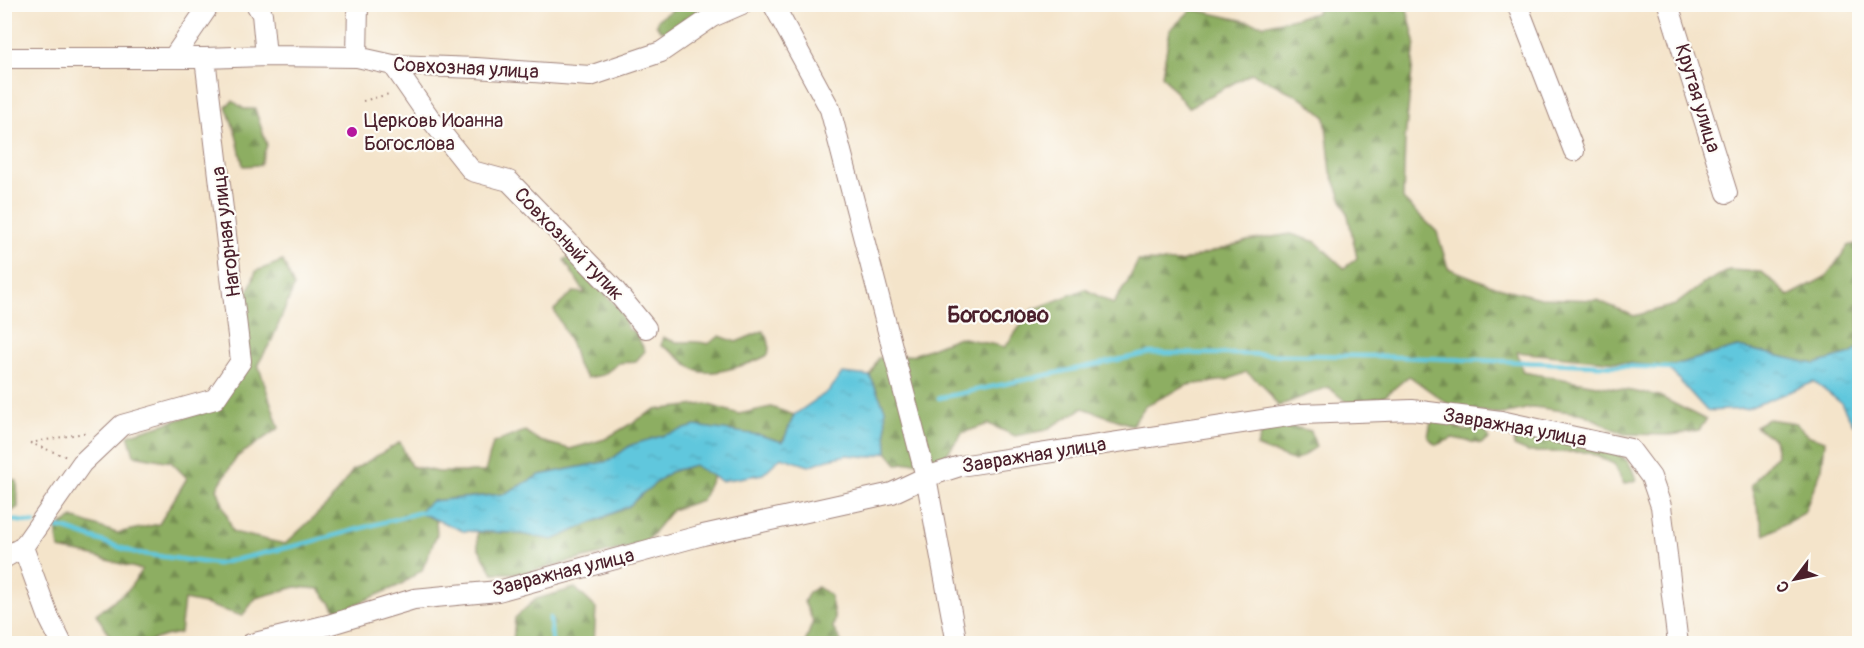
<svg xmlns="http://www.w3.org/2000/svg" width="1864" height="648" font-family="Pangolin,sans-serif">
  <style>
    .forest { fill: url(#forest-firs); stroke: #6c6646; stroke-width: 1.5 }
    .water { fill: url(#water-ripples); stroke: #557384; stroke-width: 1.5 }
    .lines { fill: none; stroke-linecap: round; stroke-linejoin: round }
    .stream { stroke: #60c7dd; stroke-width: 4.5 }
    .minor-casing { stroke: #9f827a; stroke-width: 22 }
    .path { stroke: #9f827a; stroke-width: 2; stroke-dasharray: 1.5 4.5; stroke-linecap: butt }
    .minor { stroke: #fff; stroke-width: 20 }
    .poi-dot { fill: #b5179e; stroke: #fdfcf7; stroke-width: 2 }
    .labels { text-anchor: middle; dominant-baseline: central; stroke-width: 4.5; stroke-linejoin: round; paint-order: stroke }
    .street-label { font-size: 20px; fill: #4a1f2b; stroke: #fdfcf7 }
    .poi-label { font-size: 20px; fill: #4a1f2b; stroke: #fdfcf7; text-anchor: start }
    .quarter-label { font-size: 22px; font-weight: bold; fill: #4a1f2b; stroke: #fdfcf7 }
  </style>
  <defs>
    <pattern id="forest-firs" width="22" height="20" patternUnits="userSpaceOnUse" patternTransform="scale(1.5)"><rect width="22" height="20" fill="#8dae62"/><path d="M5 1l3.5 6h-7zM16 11l3.5 6h-7z" fill="#758d51"/></pattern>
    <pattern id="water-ripples" width="26" height="14" patternUnits="userSpaceOnUse" patternTransform="scale(1.5)"><rect width="26" height="14" fill="#60c7dd"/><path d="M2 4q2-2 4 0t4 0M15 11q2-2 4 0t4 0" fill="none" stroke="#55aabe"/></pattern>
  </defs>
  <rect width="100%" height="100%" fill="#fdfcf7"/>
  <filter id="ink" filterUnits="userSpaceOnUse"><feTurbulence type="fractalNoise" baseFrequency=".0167" numOctaves="2"/><feDisplacementMap in="SourceGraphic" scale="12" xChannelSelector="R" yChannelSelector="G"/><feConvolveMatrix kernelMatrix="1 2 1 2 8 2 1 2 1" color-interpolation-filters="sRGB"/></filter>
  <filter id="wash" filterUnits="userSpaceOnUse"><feTurbulence type="fractalNoise" baseFrequency=".008" numOctaves="4" result="noise"/><feDisplacementMap in="SourceGraphic" scale="24" xChannelSelector="R" yChannelSelector="G"/><feGaussianBlur stdDeviation="1.35" result="paint"/><feColorMatrix in="noise" values="0 0 0 0 0 0 0 0 0 0 0 0 0 0 0 0 0 1.4 0 .05"/><feComposite in="paint" operator="in"/></filter>
  <g filter="url(#wash)">
    <rect width="100%" height="100%" fill="#f4e4ca"/>
    <path class="forest" d="M 680,5 L 714,5 L 714,7 L 669,32 L 660,30 L 656,24 L 658,19 Z
      M 1322,5 L 1406,5 L 1415,41 L 1405,140 L 1403,199 L 1437,232 L 1448,268 L 1494,286 L 1540,298 L 1597,300 L 1634,316 L 1675,305 L 1703,284 L 1729,270 L 1762,272 L 1789,296 L 1827,276 L 1848,246 L 1859,243 L 1859,347 L 1851,354 L 1815,364 L 1738,347 L 1667,367 L 1517,352 L 1523,372 L 1659,396 L 1706,420 L 1699,430 L 1672,435 L 1624,434 L 1584,414 L 1534,407 L 1504,414 L 1455,409 L 1409,376 L 1385,396 L 1349,404 L 1328,387 L 1278,406 L 1264,386 L 1246,372 L 1227,380 L 1188,385 L 1146,405 L 1132,425 L 1083,408 L 1046,430 L 1015,436 L 989,424 L 962,433 L 944,458 L 897,464 L 887,452 L 885,409 L 870,376 L 878,358 L 913,355 L 959,337 L 1005,347 L 1032,310 L 1085,289 L 1113,304 L 1127,283 L 1138,261 L 1180,262 L 1247,241 L 1291,234 L 1316,242 L 1344,268 L 1357,258 L 1348,216 L 1331,172 L 1325,117 L 1304,99 L 1252,73 L 1188,108 L 1162,75 L 1170,30 L 1192,9 L 1264,25 L 1316,13 Z
      M 233,101 L 244,109 L 255,109 L 267,145 L 260,165 L 243,166 L 236,134 L 226,106 Z
      M 573,255 L 620,311 L 628,329 L 635,332 L 645,351 L 636,361 L 619,363 L 603,375 L 587,378 L 577,365 L 573,348 L 554,310 L 573,292 L 585,293 L 564,260 Z
      M 283,261 L 294,287 L 272,340 L 258,364 L 279,428 L 237,457 L 217,488 L 233,532 L 285,544 L 329,503 L 353,470 L 400,442 L 411,466 L 438,472 L 485,472 L 493,443 L 525,431 L 540,441 L 570,449 L 605,439 L 654,410 L 706,404 L 739,414 L 771,407 L 794,415 L 783,442 L 759,435 L 631,445 L 609,461 L 540,475 L 504,494 L 432,501 L 419,512 L 436,520 L 437,534 L 422,570 L 400,585 L 338,612 L 319,589 L 296,587 L 256,598 L 242,616 L 204,604 L 184,600 L 180,633 L 165,636 L 145,643 L 114,643 L 96,614 L 129,589 L 142,570 L 86,554 L 59,549 L 56,528 L 73,518 L 117,533 L 159,524 L 187,478 L 171,462 L 134,455 L 128,435 L 216,408 L 248,355 L 242,308 L 256,271 Z
      M 763,331 C 770,338 770,346 768,355 C 754,363 709,378 696,370 C 683,363 675,351 661,346 L 663,337 C 680,347 689,338 708,344 L 720,336 L 736,342 Z
      M 1768,419 L 1795,423 L 1807,435 L 1825,441 L 1822,468 L 1804,513 L 1765,535 L 1751,486 L 1768,463 L 1777,455 L 1774,439 L 1755,426 Z
      M 1431,420 L 1448,422 L 1465,431 L 1484,426 L 1489,439 L 1481,444 L 1453,438 L 1436,445 L 1428,437 Z
      M 1293,427 L 1311,431 L 1316,447 L 1295,461 L 1257,447 L 1261,434 L 1269,429 Z
      M 1515,438 C 1548,440 1592,441 1621,456 C 1630,461 1633,471 1636,480 L 1624,484 L 1614,464 L 1587,452 L 1528,452 L 1514,446 Z
      M 694,465 L 713,476 L 702,500 L 672,510 L 645,543 L 524,573 L 493,573 L 478,547 L 477,532 L 515,533 L 553,539 L 629,506 L 643,493 L 670,472 Z
      M 4,476 L 17,481 L 18,507 L 5,516 Z
      M 818,587 L 830,595 L 835,619 L 833,628 L 842,643 L 805,643 L 813,621 L 804,602 L 809,592 Z
      M 575,588 L 596,608 L 594,643 L 513,643 L 515,618 L 536,599 Z"/>
    <path class="water" d="M 1738,347 L 1815,364 L 1851,354 L 1859,347 L 1859,421 L 1853,424 L 1841,403 L 1814,382 L 1746,409 L 1707,411 L 1667,367 Z
      M 842,373 L 870,376 L 885,409 L 887,452 L 870,457 L 847,455 L 828,459 L 809,466 L 781,457 L 763,474 L 721,481 L 694,465 L 670,472 L 643,493 L 629,506 L 553,540 L 515,533 L 463,531 L 418,512 L 432,501 L 504,494 L 540,475 L 609,461 L 631,445 L 695,426 L 759,435 L 783,442 L 794,415 L 830,390 Z"/>
    <g class="lines">
      <path class="stream" d="M 939,398 L 1150,353 L 1373,356 L 1672,368
        M 4,519 L 34,523
        M 45,525 L 66,529 L 136,553 L 217,564 L 307,543 L 421,512
        M 550,618 L 552,644"/>
    </g>
  </g>
  <g filter="url(#ink)">
    <g class="lines">
      <defs>
        <path id="minor" d="M 256,4 L 262,14 L 266,56
          M 773,4 L 830,109 L 926,477 L 957,644
          M 1517,4 L 1574,151
          M 1668,4 L 1727,193
          M 357,57 L 358,4
          M 4,58 L 205,58 L 266,56 L 357,57 L 393,65 L 476,68 L 590,76 L 661,52 L 712,17 L 742,4
          M 173,58 L 210,4
          M 393,65 L 429,117 L 472,171 L 509,181 L 614,289 L 646,328
          M 23,547 L 49,618 L 62,644
          M 4,558 L 23,547 L 82,463 L 122,425 L 215,399 L 241,361 L 205,58
          M 251,644 L 328,625 L 414,599 L 498,591 L 703,535 L 892,493 L 926,477 L 960,466 L 1301,414 L 1412,410 L 1501,421 L 1630,449 L 1651,477 L 1661,506 L 1678,644"/>
      </defs>
      <use href="#minor" class="minor-casing"/>
      <path class="path" d="M 363,101 L 389,94
        M 30,443 L 89,432
        M 30,443 L 67,457"/>
      <use href="#minor" class="minor"/>
    </g>
  </g>
  <circle class="poi-dot" cx="352" cy="132" r="6"/>
  <g class="labels">
    <g class="street-label">
      <text transform="translate(466 68) rotate(3)">Совхозная улица</text>
      <text transform="translate(1698 98) rotate(73)">Крутая улица</text>
      <text transform="translate(226 232) rotate(-97)">Нагорная улица</text>
      <text transform="translate(569 244) rotate(46)">Совхозный тупик</text>
      <text transform="translate(1515 427) rotate(10)">Завражная улица</text>
      <text transform="translate(1034 455) rotate(-9)">Завражная улица</text>
      <text transform="translate(563 572) rotate(-14)">Завражная улица</text>
    </g>
    <g class="poi-label">
      <text x="364" y="120">Церковь Иоанна<tspan x="364" dy="23">Богослова</tspan></text>
    </g>
    <g class="quarter-label">
      <text x="998" y="315">Богослово</text>
    </g>
  </g>
  <rect width="1864" height="648" fill="none" stroke="#fdfcf7" stroke-width="24"/>
  <g transform="translate(1795 579) rotate(238)" stroke="#fdfcf7" stroke-width="4.5" paint-order="stroke">
  <path d="M0-4.5L10 22L0 15L-10 22Z" fill="#4a1f2b"/>
  <text y="-9" font-size="16" font-weight="bold" text-anchor="middle" fill="#4a1f2b">С</text>
  </g>
</svg>
